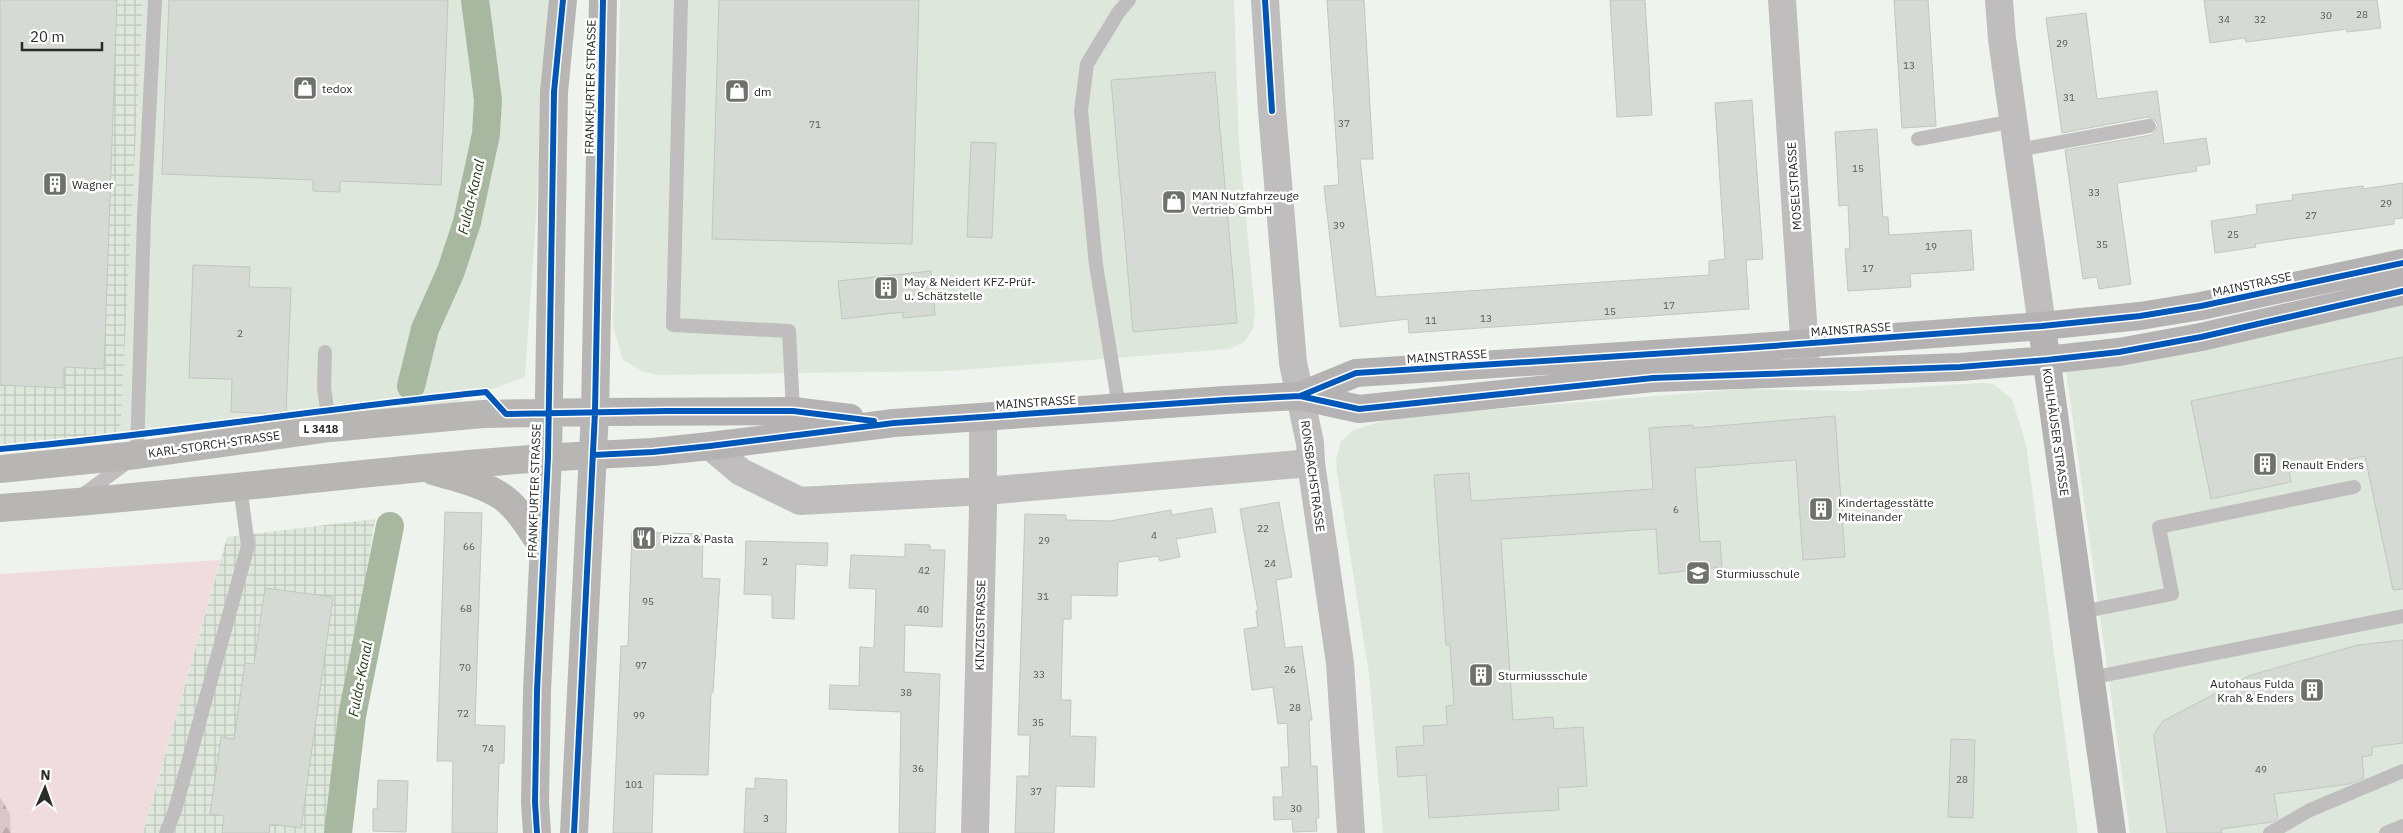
<svg xmlns="http://www.w3.org/2000/svg" width="2403" height="833" font-family="'IBM Plex Sans',sans-serif">
  <style>
    .built { fill: #dee7dc }
    .industrial { fill: url(#industrial-grid) }
    .grass { fill: #f0dcde }
    .forest { fill: url(#forest-firs) }
    .lines { fill: none; stroke-linecap: round; stroke-linejoin: round }
    .canal { stroke: #a8b7a0; stroke-width: 28 }
    .building { fill: #d6dad5; stroke: #c2c6c1 }
    .lane { stroke: #bfbdbd; stroke-width: 14 }
    .street { stroke: #bfbdbd; stroke-width: 28 }
    .secondary { stroke: #b4b2b2; stroke-width: 28 }
    .primary { stroke: #b7b6b5; stroke-width: 28 }
    .cycleway-casing { stroke: #fff; stroke-width: 9 }
    .cycleway { stroke: #0057b8; stroke-width: 6 }
    .labels { text-anchor: middle; dominant-baseline: central; stroke-width: 5; stroke-linejoin: round; paint-order: stroke }
    .number-label { font-size: 10px; fill: #565955 }
    .shield { fill: #fff; stroke: #696b68; stroke-width: 1 }
    .shield-label { font-size: 11px; font-weight: bold; fill: #292c28 }
    .street-label { font-size: 12px; fill: #292c28; stroke: #fff }
    .poi-label { font-size: 12px; fill: #292c28; stroke: #fff; text-anchor: start }
    .water-label { font-size: 14px; font-style: italic; fill: #244014; stroke: #fff }
  </style>
  <defs>
    <pattern id="industrial-grid" width="8" height="8" patternUnits="userSpaceOnUse" patternTransform="scale(1.25)"><rect width="8" height="8" fill="#dee7dc"/><path d="M0 4h8M4 0v8" fill="none" stroke="#bec6bd"/></pattern>
    <pattern id="forest-firs" width="22" height="20" patternUnits="userSpaceOnUse" patternTransform="scale(1.25)"><rect width="22" height="20" fill="#dac6c8"/><path d="M5 1l3.5 6h-7zM16 11l3.5 6h-7z" fill="#bbaaac"/></pattern>
  </defs>
  <rect width="100%" height="100%" fill="#eff3ed"/>
  <path class="built" d="M 143,0 L 551,0 L 525,377 L 451,404 L 120,437 Z
    M 620,0 L 1234,0 L 1239,144 L 1255,313 L 1253,329 L 1244,342 L 1229,349 L 948,371 L 659,375 L 644,372 L 623,360 L 613,327 Z
    M 2403,301 L 2403,833 L 2130,833 L 2066,371 Z
    M 1982,383 L 1993,384 L 2012,399 L 2026,444 L 2078,833 L 1383,833 L 1369,674 L 1337,472 L 1336,460 L 1341,441 L 1354,430 L 1386,420 L 1437,414 L 1742,389 L 1856,391 Z"/>
  <path class="industrial" d="M 0,0 L 143,0 L 120,437 L 0,447 Z
    M 375,519 L 326,833 L 143,833 L 227,537 Z"/>
  <path class="grass" d="M 220,560 L 143,833 L 11,833 L 10,814 L 0,797 L 0,574 Z"/>
  <path class="forest" d="M 0,797 L 10,814 L 11,833 L 0,833 Z"/>
  <g class="lines">
    <path class="canal" d="M 411,386 L 425,329 L 451,271 L 467,222 L 486,134 L 488,100 L 475,0
      M 338,833 L 352,716 L 390,526"/>
  </g>
  <path class="building" d="M 0,0 L 117,0 L 104,369 L 64,367 L 64,388 L 0,385 Z
    M 169,0 L 448,0 L 441,185 L 340,181 L 340,192 L 313,191 L 313,180 L 162,174 Z
    M 719,0 L 919,0 L 912,244 L 712,239 Z
    M 1327,0 L 1364,0 L 1373,159 L 1360,159 L 1376,297 L 1709,275 L 1709,261 L 1725,259 L 1715,103 L 1752,100 L 1763,259 L 1746,260 L 1749,309 L 1409,333 L 1408,319 L 1340,327 L 1324,186 L 1339,185 Z
    M 1610,0 L 1645,0 L 1652,115 L 1617,117 Z
    M 1894,0 L 1928,0 L 1936,126 L 1902,128 Z
    M 2204,0 L 2377,0 L 2381,28 L 2347,32 L 2347,29 L 2246,42 L 2245,38 L 2210,43 Z
    M 2086,13 L 2097,99 L 2157,91 L 2164,144 L 2206,138 L 2210,164 L 2196,166 L 2197,171 L 2117,183 L 2131,284 L 2099,289 L 2097,277 L 2083,279 L 2065,150 L 2151,135 L 2155,132 L 2158,125 L 2155,120 L 2147,117 L 2062,133 L 2046,18 Z
    M 1215,72 L 1237,323 L 1133,332 L 1111,80 Z
    M 1877,129 L 1883,217 L 1888,217 L 1889,235 L 1971,230 L 1974,270 L 1910,274 L 1911,287 L 1848,291 L 1845,249 L 1850,249 L 1848,205 L 1839,206 L 1835,132 Z
    M 971,142 L 996,143 L 992,238 L 967,237 Z
    M 2403,183 L 2403,218 L 2394,219 L 2394,224 L 2255,244 L 2256,247 L 2215,253 L 2211,221 L 2257,214 L 2256,205 L 2293,200 L 2292,195 L 2363,186 L 2363,189 Z
    M 193,265 L 250,267 L 249,287 L 291,288 L 286,414 L 231,412 L 232,379 L 189,378 Z
    M 931,271 L 935,315 L 903,318 L 903,312 L 842,319 L 838,281 Z
    M 2403,357 L 2403,589 L 2393,590 L 2365,456 L 2289,472 L 2291,482 L 2211,499 L 2191,401 Z
    M 1835,416 L 1845,557 L 1803,560 L 1796,460 L 1695,468 L 1700,542 L 1720,541 L 1722,567 L 1659,574 L 1656,529 L 1501,539 L 1513,720 L 1553,717 L 1554,729 L 1583,727 L 1587,786 L 1558,788 L 1559,810 L 1429,818 L 1426,775 L 1398,777 L 1396,747 L 1424,745 L 1423,726 L 1447,725 L 1446,706 L 1454,705 L 1450,645 L 1446,645 L 1434,475 L 1469,473 L 1471,501 L 1653,489 L 1649,428 L 1693,425 L 1693,428 Z
    M 1279,502 L 1292,577 L 1276,580 L 1285,648 L 1302,646 L 1312,720 L 1309,720 L 1311,766 L 1317,766 L 1319,818 L 1316,818 L 1317,831 L 1293,832 L 1292,819 L 1274,820 L 1273,797 L 1283,797 L 1281,767 L 1289,767 L 1287,723 L 1278,724 L 1273,687 L 1252,690 L 1244,629 L 1258,627 L 1256,611 L 1258,611 L 1240,509 Z
    M 1212,508 L 1216,532 L 1176,539 L 1180,557 L 1160,561 L 1158,556 L 1118,562 L 1117,596 L 1071,595 L 1071,619 L 1063,619 L 1061,700 L 1071,700 L 1070,736 L 1096,737 L 1094,787 L 1056,786 L 1054,833 L 1015,833 L 1017,776 L 1029,776 L 1030,735 L 1018,735 L 1025,514 L 1066,515 L 1066,520 L 1110,521 L 1171,510 L 1172,515 Z
    M 445,512 L 482,513 L 475,725 L 505,726 L 504,763 L 499,763 L 497,833 L 452,833 L 453,761 L 437,761 Z
    M 632,532 L 703,534 L 702,578 L 720,579 L 713,692 L 711,692 L 708,775 L 654,774 L 652,833 L 613,833 L 621,646 L 628,646 Z
    M 746,541 L 828,543 L 827,566 L 796,564 L 794,619 L 772,618 L 772,595 L 744,594 Z
    M 905,544 L 930,545 L 930,550 L 945,550 L 942,627 L 905,625 L 904,672 L 940,674 L 935,833 L 899,833 L 901,712 L 829,709 L 830,685 L 859,686 L 860,647 L 874,648 L 876,589 L 849,588 L 851,555 L 905,557 Z
    M 265,588 L 333,597 L 301,828 L 270,824 L 269,833 L 222,833 L 224,816 L 210,814 L 221,737 L 234,739 L 245,663 L 254,664 Z
    M 2403,640 L 2403,743 L 2372,747 L 2372,755 L 2362,757 L 2364,778 L 2349,784 L 2274,794 L 2278,818 L 2272,822 L 2221,829 L 2222,833 L 2167,833 L 2154,738 L 2154,734 L 2163,721 L 2251,675 L 2358,645 Z
    M 1951,739 L 1975,740 L 1973,818 L 1948,817 Z
    M 755,778 L 787,780 L 786,833 L 744,833 L 746,788 L 755,789 Z
    M 378,780 L 408,781 L 406,832 L 373,831 L 373,809 L 377,809 Z"/>
  <g class="lines">
    <path class="lane" d="M 681,0 L 673,325 L 789,331 L 793,411
      M 1918,139 L 2014,121
      M 2018,150 L 2149,126
      M 325,352 L 324,388 L 330,428
      M 1119,407 L 1096,265 L 1081,111 L 1087,64 L 1118,13 L 1129,0
      M 80,497 L 137,455 L 144,217 L 155,0
      M 2081,612 L 2172,594 L 2159,527 L 2354,487
      M 2090,678 L 2403,616
      M 166,833 L 175,810 L 248,546 L 240,486
      M 2270,833 L 2310,810 L 2403,771
      M 2386,833 L 2403,826"/>
    <path class="street" d="M 1265,0 L 1272,111 L 1293,363 L 1310,443 L 1311,463 L 1340,663 L 1351,833
      M 1782,0 L 1806,368
      M 1999,0 L 2002,39 L 2042,326
      M 710,446 L 741,472 L 800,501 L 984,491 L 1311,463
      M 975,833 L 983,508 L 983,417"/>
    <path class="secondary" d="M 2044,342 L 2112,833
      M 1300,396 L 1356,373 L 1745,348 L 2042,326 L 2140,316 L 2201,306 L 2403,263
      M 595,412 L 793,411 L 850,418
      M 593,455 L 653,452 L 710,446 L 894,423 L 1225,400 L 1300,396 L 1359,409 L 1653,378 L 1960,367 L 2046,360 L 2119,352 L 2201,337 L 2403,291"/>
    <path class="primary" d="M 0,469 L 137,455 L 330,428 L 483,414 L 595,412
      M 433,471 C 456,478 481,483 501,496 C 519,508 531,531 543,547
      M 0,508 C 198,495 395,466 593,455
      M 537,833 L 535,802 L 537,691 L 548,457 L 554,92 L 563,0
      M 574,833 L 595,412 L 603,0"/>
    <defs>
      <path id="cycleway" d="M 1265,0 L 1272,111
        M 1300,396 L 1356,373 L 1745,348 L 2042,326 L 2140,316 L 2201,306 L 2403,263
        M 0,449 C 163,435 324,408 486,392 L 506,414 L 666,411 L 793,411 L 874,421
        M 593,455 L 653,452 L 710,446 L 894,423 L 1225,400 L 1300,396 L 1359,409 L 1653,378 L 1960,367 L 2046,360 L 2119,352 L 2201,337 L 2403,291
        M 537,833 L 535,802 L 537,691 L 548,457 L 554,92 L 563,0
        M 574,833 L 595,412 L 603,0"/>
    </defs>
    <use href="#cycleway" class="cycleway-casing"/>
    <use href="#cycleway" class="cycleway"/>
  </g>
  <defs>
    <symbol id="shop-square" viewBox="-11 -11 22 22"><rect x="-9" y="-9" width="18" height="18" rx="4" fill="#6e726d" stroke="#fff"/><path d="M-5-2.5h2.3a2.7 3.5 0 0 1 5.4 0H5L5.5 6h-11ZM-1.5-2.5h3a1.5 2.3 0 0 0-3 0Z" fill="#fff"/></symbol>
    <symbol id="building-square" viewBox="-11 -11 22 22"><rect x="-9" y="-9" width="18" height="18" rx="4" fill="#6e726d" stroke="#fff"/><path d="M-4-6H4V6H1V3H-1V6H-4ZM-2.5-4.3h1.7v1.8h-1.7ZM.8-4.3h1.7v1.8H.8ZM-2.5-1h1.7V.8h-1.7ZM.8-1h1.7V.8H.8Z" fill="#fff"/></symbol>
    <symbol id="restaurant-square" viewBox="-11 -11 22 22"><rect x="-9" y="-9" width="18" height="18" rx="4" fill="#6e726d" stroke="#fff"/><path d="M-5-6h1v4h1v-4h1v4h1v-4h1v5L-1.5 .5V6h-2V.5L-5-1ZM5-6V6H3V1.5H1.5Q1.5-4 5-6Z" fill="#fff"/></symbol>
    <symbol id="school-square" viewBox="-11 -11 22 22"><rect x="-9" y="-9" width="18" height="18" rx="4" fill="#6e726d" stroke="#fff"/><path d="M0-5L7-2L0 1L-7-2ZM-4 1L0 2.5L4 1V4Q0 6-4 4Z" fill="#fff"/></symbol>
  </defs>
  <g fill-rule="evenodd">
    <use href="#shop-square" x="291" y="74" width="28" height="28"/>
    <use href="#shop-square" x="723" y="77" width="28" height="28"/>
    <use href="#building-square" x="41" y="170" width="28" height="28"/>
    <use href="#shop-square" x="1160" y="188" width="28" height="28"/>
    <use href="#building-square" x="872" y="274" width="28" height="28"/>
    <use href="#building-square" x="2251" y="450" width="28" height="28"/>
    <use href="#building-square" x="1807" y="495" width="28" height="28"/>
    <use href="#restaurant-square" x="630" y="524" width="28" height="28"/>
    <use href="#school-square" x="1684" y="559" width="28" height="28"/>
    <use href="#building-square" x="1467" y="661" width="28" height="28"/>
    <use href="#building-square" x="2298" y="676" width="28" height="28"/>
  </g>
  <g class="labels">
    <g class="number-label">
      <text x="2362" y="14">28</text>
      <text x="2326" y="15">30</text>
      <text x="2224" y="19">34</text>
      <text x="2260" y="19">32</text>
      <text x="2062" y="43">29</text>
      <text x="1909" y="65">13</text>
      <text x="2069" y="97">31</text>
      <text x="1344" y="123">37</text>
      <text x="815" y="124">71</text>
      <text x="1858" y="168">15</text>
      <text x="2094" y="192">33</text>
      <text x="2386" y="203">29</text>
      <text x="2311" y="215">27</text>
      <text x="1339" y="225">39</text>
      <text x="2233" y="234">25</text>
      <text x="2102" y="244">35</text>
      <text x="1931" y="246">19</text>
      <text x="1868" y="268">17</text>
      <text x="1669" y="305">17</text>
      <text x="1610" y="311">15</text>
      <text x="1486" y="318">13</text>
      <text x="1431" y="320">11</text>
      <text x="240" y="333">2</text>
      <text x="1676" y="509">6</text>
      <text x="1263" y="528">22</text>
      <text x="1154" y="535">4</text>
      <text x="1044" y="540">29</text>
      <text x="469" y="546">66</text>
      <text x="765" y="561">2</text>
      <text x="1270" y="563">24</text>
      <text x="924" y="570">42</text>
      <text x="1043" y="596">31</text>
      <text x="648" y="601">95</text>
      <text x="466" y="608">68</text>
      <text x="923" y="609">40</text>
      <text x="641" y="665">97</text>
      <text x="465" y="667">70</text>
      <text x="1290" y="669">26</text>
      <text x="1039" y="674">33</text>
      <text x="906" y="692">38</text>
      <text x="1295" y="707">28</text>
      <text x="463" y="713">72</text>
      <text x="639" y="715">99</text>
      <text x="1038" y="722">35</text>
      <text x="488" y="748">74</text>
      <text x="918" y="768">36</text>
      <text x="2261" y="769">49</text>
      <text x="1962" y="779">28</text>
      <text x="634" y="784">101</text>
      <text x="1036" y="791">37</text>
      <text x="1296" y="808">30</text>
      <text x="766" y="818">3</text>
    </g>
    <rect class="shield" x="298.5" y="420.5" width="45" height="17" rx="4"/>
    <g class="shield-label">
      <text x="321" y="429">L 3418</text>
    </g>
    <g class="street-label">
      <text transform="translate(590 87) rotate(-89)">FRANKFURTER STRASSE</text>
      <text transform="translate(1794 186) rotate(-94)">MOSELSTRASSE</text>
      <text transform="translate(2252 284) rotate(-12)">MAINSTRASSE</text>
      <text transform="translate(1851 329) rotate(-4)">MAINSTRASSE</text>
      <text transform="translate(1447 356) rotate(-4)">MAINSTRASSE</text>
      <text transform="translate(1036 402) rotate(-4)">MAINSTRASSE</text>
      <text transform="translate(2056 432) rotate(82)">KOHLHÄUSER STRASSE</text>
      <text transform="translate(214 444) rotate(-8)">KARL-STORCH-STRASSE</text>
      <text transform="translate(1313 476) rotate(82)">RONSBACHSTRASSE</text>
      <text transform="translate(534 491) rotate(-88)">FRANKFURTER STRASSE</text>
      <text transform="translate(980 625) rotate(-89)">KINZIGSTRASSE</text>
    </g>
    <g class="poi-label">
      <text x="322" y="88">tedox</text>
      <text x="754" y="91">dm</text>
      <text x="72" y="184">Wagner</text>
      <text x="1192" y="195">MAN Nutzfahrzeuge<tspan x="1192" dy="14">Vertrieb GmbH</tspan></text>
      <text x="904" y="281">May &amp; Neidert KFZ-Prüf-<tspan x="904" dy="14">u. Schätzstelle</tspan></text>
      <text x="2282" y="464">Renault Enders</text>
      <text x="1838" y="502">Kindertagesstätte<tspan x="1838" dy="14">Miteinander</tspan></text>
      <text x="662" y="538">Pizza &amp; Pasta</text>
      <text x="1716" y="573">Sturmiusschule</text>
      <text x="1498" y="675">Sturmiussschule</text>
      <text x="2294" y="683" text-anchor="end">Autohaus Fulda<tspan x="2294" dy="14">Krah &amp; Enders</tspan></text>
    </g>
    <g class="water-label">
      <text transform="translate(471 197) rotate(-77)">Fulda-Kanal</text>
      <text transform="translate(360 679) rotate(-79)">Fulda-Kanal</text>
    </g>
  </g>
  <g transform="translate(45 788) rotate(2)" stroke="#ffffff" stroke-width="4" paint-order="stroke">
  <path d="M0-4L9 19L0 12L-9 19Z" fill="#292c28"/>
  <text y="-8" font-size="14" font-weight="bold" text-anchor="middle" fill="#292c28">N</text>
  </g>
  <path d="M22 42v8h80v-8" fill="none" stroke="#292c28" stroke-width="2.5"/>
  <text x="30" y="42" font-size="15" fill="#292c28" stroke="#ffffff" stroke-width="4" paint-order="stroke">20 m</text>
</svg>
